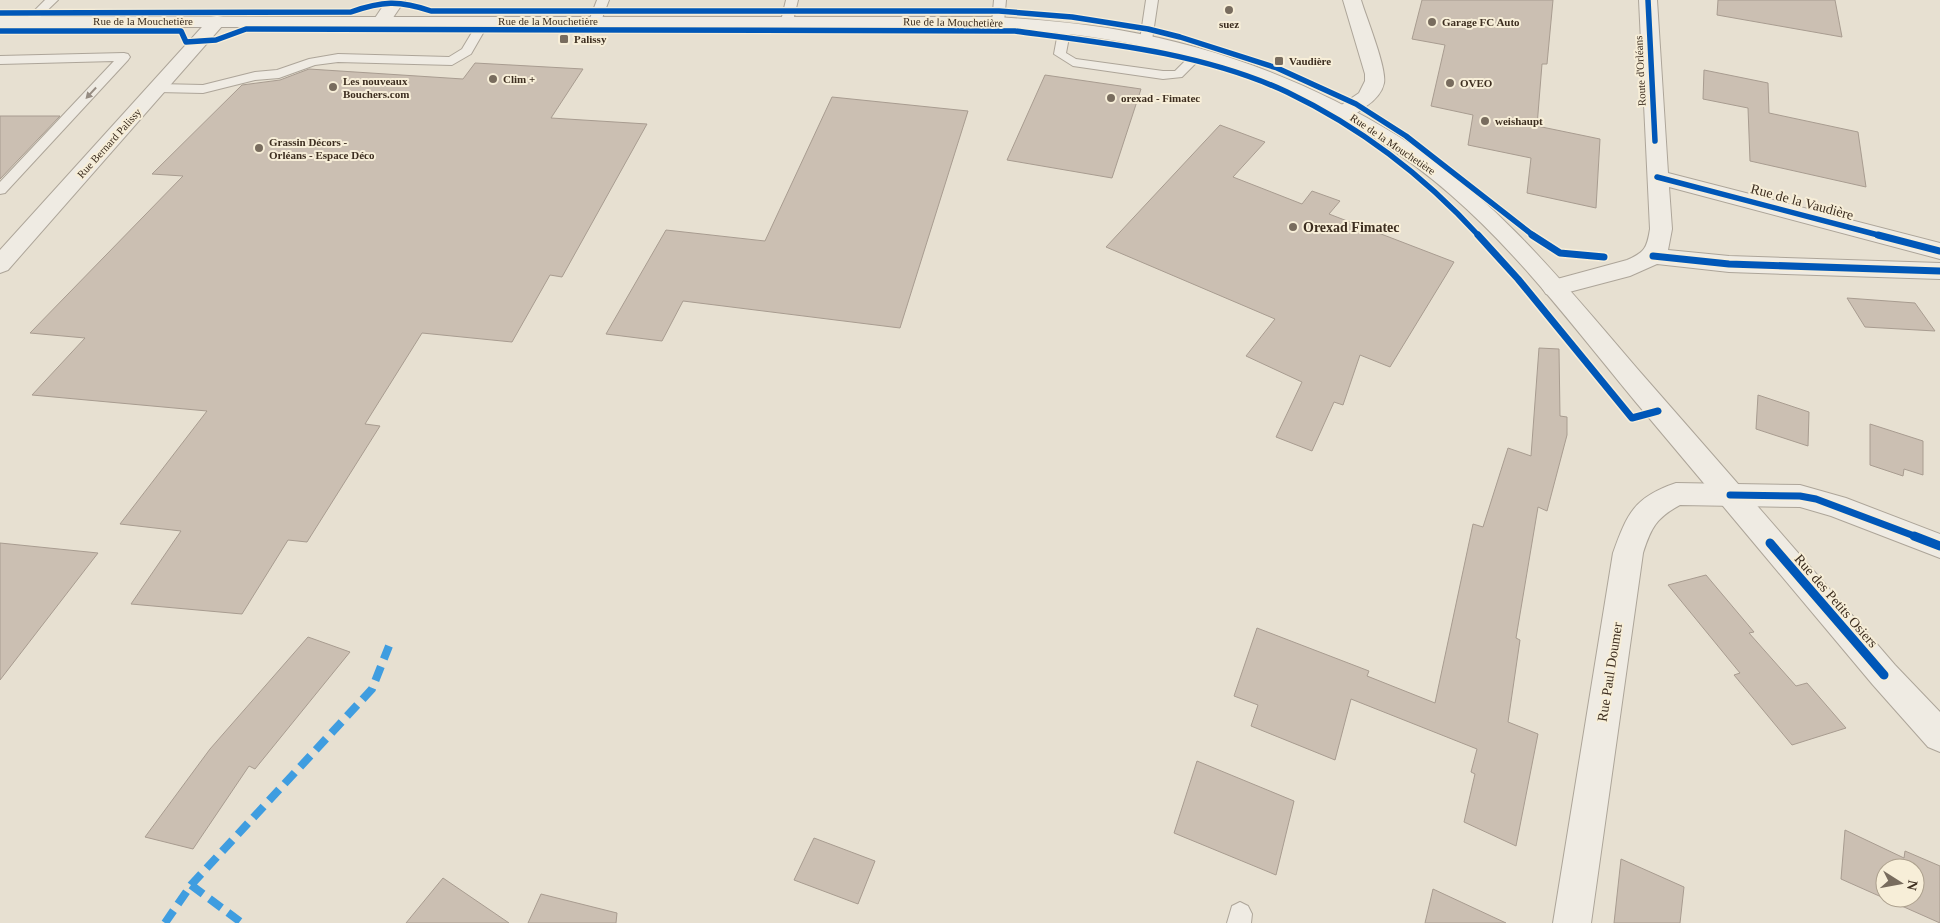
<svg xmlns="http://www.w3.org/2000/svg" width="1940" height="923" font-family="'Times New Roman',serif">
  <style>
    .building { fill: #cbbfb2; stroke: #a89c90; fill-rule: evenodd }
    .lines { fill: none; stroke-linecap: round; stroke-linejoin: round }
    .service-casing { stroke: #ada599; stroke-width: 2 }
    .minor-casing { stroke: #ada599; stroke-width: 2 }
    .tertiary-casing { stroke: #ada599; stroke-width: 2 }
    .service { fill: #efebe3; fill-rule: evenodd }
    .minor { fill: #efebe3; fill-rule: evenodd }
    .tertiary { fill: #efebe3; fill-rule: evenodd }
    .quiet { stroke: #3f9de0; stroke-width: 8; stroke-dasharray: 15 8; stroke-linecap: butt }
    .cycleway-far2-casing { stroke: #f7eed8; stroke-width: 8 }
    .cycleway-far1-casing { stroke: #f7eed8; stroke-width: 10 }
    .cycleway-casing { stroke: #f7eed8; stroke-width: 12 }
    .cycleway-far2 { stroke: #0057b8; stroke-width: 5.5 }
    .cycleway-far1 { stroke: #0057b8; stroke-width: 7 }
    .cycleway { stroke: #0057b8; stroke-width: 9 }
    .oneway { fill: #968c82 }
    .poi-dot { fill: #786c5e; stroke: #f7eed8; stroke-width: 2 }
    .labels { text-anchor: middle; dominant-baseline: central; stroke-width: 4; stroke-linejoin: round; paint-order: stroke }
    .far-street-label { font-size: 11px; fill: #3d2e20; stroke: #f7eed8 }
    .far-poi-label { font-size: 11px; font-weight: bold; fill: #3d2e20; stroke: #f7eed8; text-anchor: start }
    .street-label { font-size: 14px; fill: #3d2e20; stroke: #f7eed8 }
    .poi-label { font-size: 14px; font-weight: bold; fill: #3d2e20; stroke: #f7eed8; text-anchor: start }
  </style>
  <rect width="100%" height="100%" fill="#e7e0d1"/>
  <path class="building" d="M 1422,0 L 1553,0 L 1547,64 L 1542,64 L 1537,126 L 1600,139 L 1596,208 L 1527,193 L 1531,158 L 1468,145 L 1473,115 L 1431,106 L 1445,45 L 1412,39 Z
    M 1718,0 L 1835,0 L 1842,37 L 1717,15 Z
    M 475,63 L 583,69 L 551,118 L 647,124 L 562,277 L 550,275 L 512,342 L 422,333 L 365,424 L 380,426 L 307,542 L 288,540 L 242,614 L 131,604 L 181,531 L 120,524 L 207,411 L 32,395 L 85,338 L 30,333 L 183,176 L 152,174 L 242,85 L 280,80 L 309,69 L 463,79 Z
    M 1704,70 L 1768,83 L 1769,113 L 1858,132 L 1866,187 L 1750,161 L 1748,108 L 1703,99 Z
    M 1045,75 L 1141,89 L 1112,178 L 1007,160 Z
    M 832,97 L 968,111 L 900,328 L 683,301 L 662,341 L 606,334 L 666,230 L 765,241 Z
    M 0,116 L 60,116 L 0,179 Z
    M 1220,125 L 1265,142 L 1233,177 L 1302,204 L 1312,191 L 1340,201 L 1329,214 L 1454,262 L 1390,367 L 1360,355 L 1343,405 L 1334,402 L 1312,451 L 1276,437 L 1302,382 L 1246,356 L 1275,319 L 1106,247 Z
    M 1847,298 L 1915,303 L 1935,331 L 1865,327 Z
    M 1539,348 L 1559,349 L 1560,416 L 1567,417 L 1567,435 L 1547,511 L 1538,507 L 1516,638 L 1520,640 L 1508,722 L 1538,734 L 1516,846 L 1464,822 L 1475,774 L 1471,772 L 1477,749 L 1351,699 L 1335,760 L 1251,726 L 1258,705 L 1234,696 L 1257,628 L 1369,671 L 1367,676 L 1435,703 L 1473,524 L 1483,527 L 1508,448 L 1531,456 Z
    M 1758,395 L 1809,412 L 1808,446 L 1756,429 Z
    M 1870,424 L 1923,441 L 1923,475 L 1904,469 L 1903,476 L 1870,465 Z
    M 0,543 L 98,553 L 0,680 Z
    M 1706,575 L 1754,632 L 1749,633 L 1796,686 L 1807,683 L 1846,728 L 1792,745 L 1734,675 L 1740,673 L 1668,585 Z
    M 308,637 L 350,652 L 255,769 L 249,766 L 193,849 L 145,837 L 210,749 Z
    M 1197,761 L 1294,801 L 1276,875 L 1174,833 Z
    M 1845,830 L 1904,858 L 1905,851 L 1940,866 L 1940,923 L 1841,879 ZM 1885,868 L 1915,868 L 1915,898 L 1885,898 Z
    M 814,838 L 875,861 L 858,904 L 794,880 Z
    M 1621,859 L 1684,887 L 1680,923 L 1614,923 Z
    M 443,878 L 509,923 L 406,923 Z
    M 1433,889 L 1506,923 L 1425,923 Z
    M 541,894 L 617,913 L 616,923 L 528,923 Z"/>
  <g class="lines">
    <defs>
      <path id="service" d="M 45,0 L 58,0 L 33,24 L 25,24 L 23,22 Z
        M 597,0 L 609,0 L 601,21 L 595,24 L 589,21 Z
        M 786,0 L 798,0 L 793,21 L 787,24 L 781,21 Z
        M 994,0 L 1006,0 L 1004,22 L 998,25 L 992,22 Z
        M 1146,0 L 1158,0 L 1152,40 L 1146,44 L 1140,40 Z
        M 484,18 L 490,21 L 471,54 L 452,65 L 338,62 L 315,65 L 279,78 L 255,80 L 203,93 L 158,92 L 152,88 L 158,84 L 203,85 L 255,72 L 277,70 L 309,59 L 338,54 L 449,57 L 462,49 L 480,19 Z
        M 1065,24 L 1071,27 L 1066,53 L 1076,59 L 1163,71 L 1175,71 L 1195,51 L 1199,50 L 1205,54 L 1182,77 L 1163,79 L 1073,66 L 1054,54 L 1059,27 Z
        M 124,53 L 128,54 L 130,57 L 128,60 L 5,193 L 0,194 L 0,182 L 114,61 L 0,64 L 0,56 Z
        M 1240,902 L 1248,906 L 1252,914 L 1251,923 L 1227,923 L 1232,906 Z"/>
      <path id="minor" d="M 387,0 L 405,0 L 388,25 L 382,26 L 376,25 L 373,21 Z
        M 1343,0 L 1361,0 C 1366,17 1387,68 1384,83 C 1382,93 1374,101 1365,107 C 1356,114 1349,119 1337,116 L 1334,112 L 1337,108 L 1359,93 L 1365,81 L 1365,74 Z
        M 1639,0 L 1657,0 L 1668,173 L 1940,243 L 1940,259 L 1669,187 L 1672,229 L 1668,250 L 1729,256 L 1940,263 L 1940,279 L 1729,272 L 1657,264 L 1630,276 L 1554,296 L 1546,294 L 1542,288 L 1546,282 L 1627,260 C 1645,252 1647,248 1650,229 Z
        M 217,16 L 223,17 L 226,21 L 223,25 L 8,270 L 0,273 L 0,250 L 211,17 Z
        M 1676,483 L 1800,485 L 1846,498 L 1940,534 L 1940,558 L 1831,516 L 1800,507 L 1680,505 C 1656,518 1651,528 1643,553 L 1591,923 L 1553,923 L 1613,553 C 1627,514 1634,497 1676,483 Z"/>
      <path id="tertiary" d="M 0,17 L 998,17 C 1038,20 1079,23 1119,30 C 1218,47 1312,83 1398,136 C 1495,196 1567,287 1641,373 C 1726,470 1811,567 1895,665 L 1940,712 L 1940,752 L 1928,747 L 1873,685 C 1793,590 1714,495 1634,400 C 1576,330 1520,255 1451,195 C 1359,114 1238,62 1117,41 C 1078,34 1038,31 998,27 L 0,27 Z"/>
    </defs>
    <use href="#service" class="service-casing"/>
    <use href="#minor" class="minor-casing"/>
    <use href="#tertiary" class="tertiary-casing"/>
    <use href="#service" class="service"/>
    <use href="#minor" class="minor"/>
    <use href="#tertiary" class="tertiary"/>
    <path class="quiet" d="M 191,885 L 242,923
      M 165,923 L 191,885 L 372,689 L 389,646"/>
    <defs>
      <path id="cycleway-far2" d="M 1648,0 L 1655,141
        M 0,13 L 351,12 C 382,1 399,0 431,11 L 999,11 L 1072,17 L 1148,29 L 1180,37 L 1277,68 L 1356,104 L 1406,136 L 1534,236
        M 0,31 L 181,31 L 186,42 L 216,40 L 246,29 L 1015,31 C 1106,43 1203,53 1287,92 C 1360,127 1425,177 1479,236
        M 1657,177 L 1882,236"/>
      <path id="cycleway-far1" d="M 1478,235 L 1518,279 L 1632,418 L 1658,411
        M 1532,235 L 1560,253 L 1604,257
        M 1878,235 L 1940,251
        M 1653,256 L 1729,264 L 1940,271
        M 1730,495 L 1800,496 L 1816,499 L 1917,537"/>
      <path id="cycleway" d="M 1914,536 L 1940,546
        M 1770,543 L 1884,675"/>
    </defs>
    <use href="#cycleway-far2" class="cycleway-far2-casing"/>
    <use href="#cycleway-far1" class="cycleway-far1-casing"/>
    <use href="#cycleway" class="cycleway-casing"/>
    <use href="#cycleway-far2" class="cycleway-far2"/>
    <use href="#cycleway-far1" class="cycleway-far1"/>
    <use href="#cycleway" class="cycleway"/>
  </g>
  <defs><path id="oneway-solid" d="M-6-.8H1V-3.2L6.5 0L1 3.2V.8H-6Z" transform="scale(1.25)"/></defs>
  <use class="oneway" href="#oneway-solid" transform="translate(91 93) rotate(133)"/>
  <g class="poi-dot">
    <circle cx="1229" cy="10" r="5"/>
    <circle cx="1432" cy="22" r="5"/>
    <rect x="559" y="34" width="10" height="10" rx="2.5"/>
    <rect x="1274" y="56" width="10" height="10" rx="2.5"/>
    <circle cx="493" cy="79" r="5"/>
    <circle cx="1450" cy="83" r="5"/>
    <circle cx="333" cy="87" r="5"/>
    <circle cx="1111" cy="98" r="5"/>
    <circle cx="1485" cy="121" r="5"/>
    <circle cx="259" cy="148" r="5"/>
    <circle cx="1293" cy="227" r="5"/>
  </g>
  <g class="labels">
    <g class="far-street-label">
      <text x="143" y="21">Rue de la Mouchetière</text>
      <text x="548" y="21">Rue de la Mouchetière</text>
      <text transform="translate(953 22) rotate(1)">Rue de la Mouchetière</text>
      <text transform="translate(1640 71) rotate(-93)">Route d'Orléans</text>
      <text transform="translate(109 143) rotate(-48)">Rue Bernard Palissy</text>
      <text transform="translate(1393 144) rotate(34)">Rue de la Mouchetière</text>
    </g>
    <g class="far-poi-label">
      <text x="1442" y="22">Garage FC Auto</text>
      <text x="1229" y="24" text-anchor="middle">suez</text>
      <text x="574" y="39">Palissy</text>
      <text x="1289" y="61">Vaudière</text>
      <text x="503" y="79">Clim +</text>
      <text x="343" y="81">Les nouveaux<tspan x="343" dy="13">Bouchers.com</tspan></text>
      <text x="1460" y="83">OVEO</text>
      <text x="1121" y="98">orexad - Fimatec</text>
      <text x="1495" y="121">weishaupt</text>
      <text x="269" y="142">Grassin Décors -<tspan x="269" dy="13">Orléans - Espace Déco</tspan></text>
    </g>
    <g class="street-label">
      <text transform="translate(1802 202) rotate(15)">Rue de la Vaudière</text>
      <text transform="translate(1836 601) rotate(49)">Rue des Petits Osiers</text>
      <text transform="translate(1610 672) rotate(-81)">Rue Paul Doumer</text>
    </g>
    <g class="poi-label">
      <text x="1303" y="227">Orexad Fimatec</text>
    </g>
  </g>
  <g transform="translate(1900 883) rotate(101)"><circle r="24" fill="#f7eed8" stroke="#ada18e"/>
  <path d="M0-4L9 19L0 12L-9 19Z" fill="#786c5e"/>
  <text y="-8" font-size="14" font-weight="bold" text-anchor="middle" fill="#3d2e20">N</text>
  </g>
</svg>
